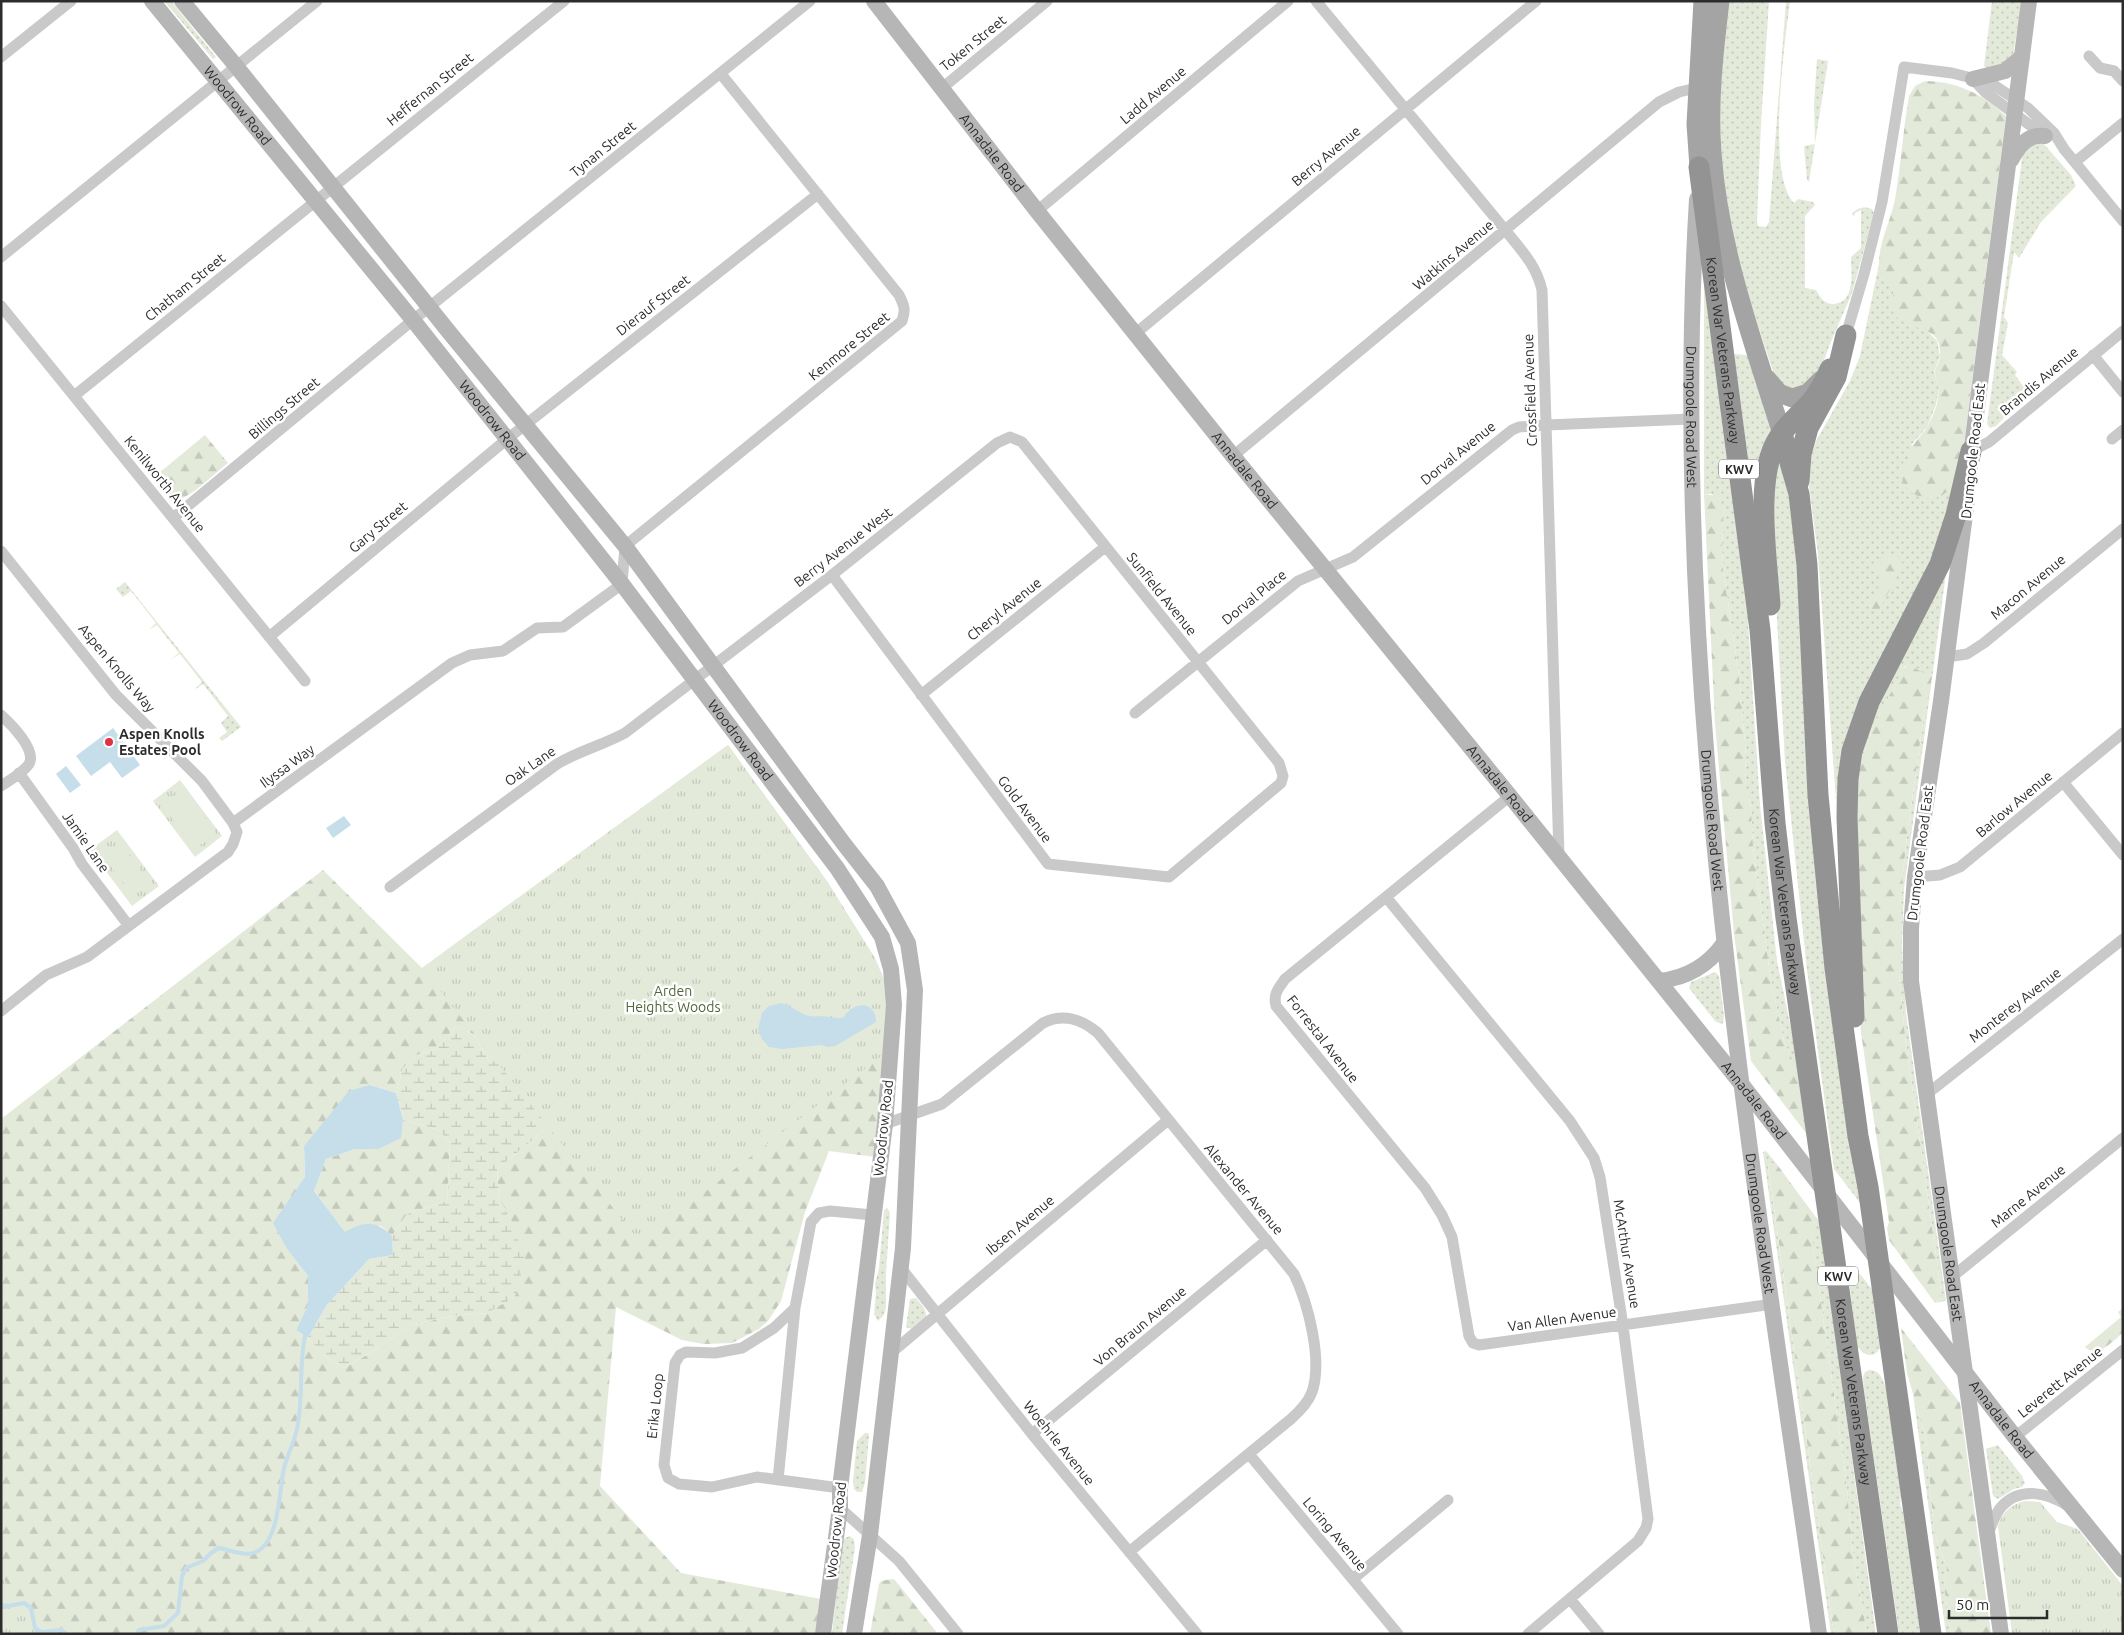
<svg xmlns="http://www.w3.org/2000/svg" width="2124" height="1635" font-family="Ubuntu,sans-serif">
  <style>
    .grass { fill: url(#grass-dots) }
    .forest { fill: url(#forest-firs) }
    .wetland { fill: url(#wetland-marsh) }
    .park { fill: url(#park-tufts) }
    .pitch { fill: #e3eada }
    .water { fill: #c6ddea }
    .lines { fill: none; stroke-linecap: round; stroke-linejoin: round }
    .stream { stroke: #c6ddea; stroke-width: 4 }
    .street { stroke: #c9c9c9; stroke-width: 11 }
    .secondary { stroke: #b6b6b6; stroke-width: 16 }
    .primary { stroke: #a4a4a4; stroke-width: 19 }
    .highway { stroke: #939393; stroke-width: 21 }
    .poi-dot { fill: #e03244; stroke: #fff; stroke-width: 2 }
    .labels { text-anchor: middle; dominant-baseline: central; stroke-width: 5; stroke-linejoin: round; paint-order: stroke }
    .shield { fill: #fff; stroke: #6b6b6b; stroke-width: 1 }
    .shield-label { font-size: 12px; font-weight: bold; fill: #2c2c2c }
    .street-label { font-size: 14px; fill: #2c2c2c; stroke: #fff }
    .poi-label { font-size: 14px; font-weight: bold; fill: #2c2c2c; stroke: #fff; text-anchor: start }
    .park-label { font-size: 14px; fill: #51663b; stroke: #fff }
  </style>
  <defs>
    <pattern id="grass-dots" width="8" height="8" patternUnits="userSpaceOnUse" patternTransform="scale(1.25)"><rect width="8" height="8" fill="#e3eada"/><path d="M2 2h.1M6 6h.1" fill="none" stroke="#c3c9bb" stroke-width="1.8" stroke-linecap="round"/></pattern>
    <pattern id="forest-firs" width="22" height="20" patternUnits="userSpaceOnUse" patternTransform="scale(1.25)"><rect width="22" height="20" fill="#e3eada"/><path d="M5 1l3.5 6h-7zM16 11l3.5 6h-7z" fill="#c3c9bb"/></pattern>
    <pattern id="wetland-marsh" width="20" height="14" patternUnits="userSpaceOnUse" patternTransform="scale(1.25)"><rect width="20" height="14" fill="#e3eada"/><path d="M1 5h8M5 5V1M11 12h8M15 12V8" fill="none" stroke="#c3c9bb"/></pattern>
    <pattern id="park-tufts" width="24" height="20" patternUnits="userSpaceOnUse" patternTransform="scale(1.25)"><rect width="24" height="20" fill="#e3eada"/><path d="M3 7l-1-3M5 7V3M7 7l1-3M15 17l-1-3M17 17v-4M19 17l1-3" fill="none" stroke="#c3c9bb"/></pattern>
  </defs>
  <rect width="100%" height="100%" fill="#fff"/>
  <path class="grass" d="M 164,1 L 171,1 L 216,57 L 213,59 Z
    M 1729,1 L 1769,1 L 1761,124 L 1757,220 L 1758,226 L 1766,227 L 1769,222 L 1786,1 L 1790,1 C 1785,42 1766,174 1794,203 L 1798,199 L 1813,202 L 1815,205 L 1805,216 L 1805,288 L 1816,290 C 1820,297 1824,304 1833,304 C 1856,303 1851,272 1851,257 L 1861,248 L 1861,210 L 1855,213 L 1854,216 L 1852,214 C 1857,207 1865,206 1872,209 L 1874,213 L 1852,293 L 1830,344 L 1820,371 L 1796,394 L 1776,380 L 1732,247 L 1718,135 L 1718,105 Z
    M 1992,1 L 2022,1 L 2012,62 L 1986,68 L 1984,66 Z
    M 1817,59 L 1828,61 L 1809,182 L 1807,180 L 1804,146 L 1815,144 L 1814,104 Z
    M 2043,143 L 2071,175 L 2076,186 L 2041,222 L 2019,258 L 2014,252 L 2004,317 L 2008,323 L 2002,355 L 2017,372 L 2015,375 L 2028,393 L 1996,426 L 1990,428 L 1987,424 L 2023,151 L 2027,146 Z
    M 1879,264 C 1884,275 1894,284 1894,296 L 1937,341 L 1940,356 L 1934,372 L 1939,388 L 1936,405 L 1927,427 L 1911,445 L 1960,476 L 1919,599 L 1837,814 L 1818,554 L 1808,479 L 1810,459 L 1816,441 L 1850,381 L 1860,356 Z
    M 1704,274 L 1748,588 L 1748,623 L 1760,805 L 1777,961 L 1803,1086 L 1784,1041 L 1771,981 L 1753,847 L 1751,807 L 1745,786 L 1746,755 L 1739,675 L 1723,570 L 1722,548 L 1724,507 L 1712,494 L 1704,494 Z
    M 1734,354 L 1746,355 L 1751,359 L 1776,432 L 1759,467 L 1752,462 L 1750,474 Z
    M 1782,453 L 1786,467 L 1867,1212 L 1834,1169 L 1807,970 L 1785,762 L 1770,494 Z
    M 1946,573 L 1904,889 L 1902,945 L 1906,1013 L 1946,1301 L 1935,1303 L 1942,1298 L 1905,1036 L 1899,973 L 1899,916 L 1906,844 L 1924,714 L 1931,677 L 1905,666 L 1873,727 L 1864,754 L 1858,759 L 1867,729 Z
    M 125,582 L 241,727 L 222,741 L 219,738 L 227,732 L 221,723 L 228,716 L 203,684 L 194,690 L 202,682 L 180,654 L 171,659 L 179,653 L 157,625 L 149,630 L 156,623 L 131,591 L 123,597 L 116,589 Z
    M 1715,972 L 1719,976 L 1724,1016 L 1723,1023 L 1721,1024 L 1715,1021 L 1689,988 L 1691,982 Z
    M 1766,1151 L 1776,1163 L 1771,1163 L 1768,1166 L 1834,1634 L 1831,1634 L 1763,1152 Z
    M 887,1208 L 890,1212 L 886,1274 L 886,1307 L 884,1315 L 878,1321 L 874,1314 L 876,1293 L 875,1284 L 879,1268 L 884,1210 Z
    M 1815,1216 L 1822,1224 L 1822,1240 L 1876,1634 L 1867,1634 L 1853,1554 L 1846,1479 L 1812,1239 L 1815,1232 Z
    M 1860,1274 L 1875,1293 L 1882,1343 C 1878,1358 1866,1359 1857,1346 L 1849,1282 L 1851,1277 Z
    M 916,1298 C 920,1303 927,1309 926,1317 L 912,1329 L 906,1327 L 910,1299 Z
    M 1869,1370 C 1873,1370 1876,1371 1879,1374 C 1894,1392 1898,1469 1901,1495 L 1900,1504 L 1909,1528 L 1924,1634 L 1899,1634 L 1864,1389 L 1863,1377 L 1865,1372 Z
    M 1913,1394 L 1926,1439 L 1934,1530 L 1940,1550 L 1947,1567 L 1944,1587 L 1951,1634 L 1946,1634 Z
    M 865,1433 L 868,1433 L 869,1435 L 865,1483 L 862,1492 L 857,1492 L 854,1489 L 853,1481 L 857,1441 Z
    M 1998,1445 L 2022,1476 L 2025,1483 L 2022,1487 L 2014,1489 L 1998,1499 L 1994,1497 L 1993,1495 L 1986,1449 Z
    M 850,1536 L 854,1540 L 855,1547 L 842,1634 L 832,1634 L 842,1542 L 845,1538 Z"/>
  <path class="forest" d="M 1925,81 C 1957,81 1984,95 2006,116 L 1960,476 C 1953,485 1946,496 1935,498 C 1926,499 1917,497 1910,491 C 1888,472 1913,445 1926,429 C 1930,422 1935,412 1937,404 C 1938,399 1939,391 1938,385 C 1937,380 1934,375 1935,371 C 1936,366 1940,361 1940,356 C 1943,317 1898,338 1890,304 C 1902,283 1879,281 1879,263 C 1879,242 1891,220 1895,199 C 1901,165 1903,130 1909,96 L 1915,86 Z
    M 205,435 L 228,463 C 216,472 187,502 173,500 L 153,478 Z
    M 1704,494 L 1718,496 L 1724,507 L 1722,548 L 1723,570 L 1739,675 L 1746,755 L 1745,785 L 1751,807 L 1753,847 L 1771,981 L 1784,1041 L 1798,1072 L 1809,1137 L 1751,1061 L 1734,934 L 1715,724 Z
    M 1889,553 L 1900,558 L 1903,565 L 1879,610 L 1873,611 C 1865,600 1877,593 1881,582 L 1875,569 L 1875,563 L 1882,556 Z
    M 1908,665 L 1932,677 L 1924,714 L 1906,844 L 1899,916 L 1899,973 L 1905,1036 L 1942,1298 L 1935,1303 L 1889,1240 L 1887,1228 L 1889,1222 L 1861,1033 L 1853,865 L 1858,759 L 1864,754 L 1873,727 L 1903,669 Z
    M 728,745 L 829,884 L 515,1069 L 488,1059 L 473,1034 L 456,1027 L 434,1050 L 417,1055 L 403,1068 L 396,1093 L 370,1085 L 304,1146 L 305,1177 L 287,1249 L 308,1276 L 308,1305 L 296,1330 L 308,1338 L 323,1355 L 344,1368 L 372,1352 L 410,1325 L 453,1316 L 487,1313 L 513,1224 L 499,1198 L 497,1169 L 535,1138 L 557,1116 L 884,1054 L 875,1157 L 829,1151 L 805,1212 L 781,1301 L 768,1321 L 759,1329 L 732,1343 L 703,1344 L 682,1340 L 616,1307 L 600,1486 L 681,1573 L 821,1599 L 819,1634 L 1,1634 L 1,1119 L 323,870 L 422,968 Z
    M 403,1120 L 439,1130 L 450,1143 L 447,1201 L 407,1214 L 392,1236 L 381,1226 L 345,1232 L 314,1191 L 326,1159 L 355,1149 L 379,1149 L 400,1138 Z
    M 1771,1163 L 1776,1163 L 1815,1216 L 1815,1233 L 1812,1239 L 1846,1479 L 1853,1554 L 1867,1634 L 1834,1634 L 1768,1165 Z
    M 2123,1308 L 2123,1333 C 2111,1342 2098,1359 2085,1347 L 2121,1317 L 2118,1312 Z
    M 1901,1328 L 1960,1403 L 1991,1634 L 1951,1634 L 1944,1587 L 1947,1567 L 1940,1550 L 1934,1530 L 1926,1439 L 1907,1373 Z
    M 892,1579 L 895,1580 L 938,1634 L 870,1634 L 879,1584 L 881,1581 Z"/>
  <path class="wetland" d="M 456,1027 L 473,1034 L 488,1059 L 515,1069 L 557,1116 L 535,1138 L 497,1169 L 499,1198 L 513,1224 L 525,1260 L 515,1297 L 487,1313 L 453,1316 L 410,1325 L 372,1352 L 344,1368 L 323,1355 L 308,1338 L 326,1306 L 369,1259 L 393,1255 L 392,1236 L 407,1214 L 447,1201 L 450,1143 L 439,1130 L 403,1120 L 396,1093 L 403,1068 L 417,1055 L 434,1050 Z"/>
  <path class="park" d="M 728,745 L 829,884 L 875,958 L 885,981 L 888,997 L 884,1054 L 640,1242 L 422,968 Z
    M 180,780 L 222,836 L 195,857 L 153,801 Z
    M 117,830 L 159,886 L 132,906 L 90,850 Z
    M 2026,1501 L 2040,1502 L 2057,1522 L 2078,1529 L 2123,1586 L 2123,1634 L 2012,1634 L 1998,1526 C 2002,1512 2011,1504 2026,1501 Z
    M 1,1575 L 43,1634 L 1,1634 Z"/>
  <path class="pitch" d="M 183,789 L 216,833 L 195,849 L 162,805 Z
    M 120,843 L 148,880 L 131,893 L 103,856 Z"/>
  <path class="water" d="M 113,728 L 140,765 L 122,778 L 110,762 L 91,776 L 76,756 Z
    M 66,766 L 81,785 L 70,793 L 56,774 Z
    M 344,816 L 351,825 L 333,838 L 326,828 Z
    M 781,1003 C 792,1006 796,1011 806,1015 C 814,1018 821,1015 829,1017 C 835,1018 838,1019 844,1017 C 853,1001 876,1000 876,1022 L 837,1045 L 828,1047 L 821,1045 L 782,1049 L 769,1047 L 762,1039 L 758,1029 L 762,1013 L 769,1006 Z
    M 370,1085 L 396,1093 L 403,1120 L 401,1138 L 379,1149 L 355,1149 L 326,1159 L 314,1191 L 345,1232 C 365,1221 375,1220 392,1236 L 393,1255 L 369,1259 L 326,1306 L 308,1338 L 296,1330 L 308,1305 L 308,1276 L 287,1249 L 273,1223 L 305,1177 L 304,1146 L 349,1091 Z"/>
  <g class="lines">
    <path class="stream" d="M 1,1605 L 8,1606 L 24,1603 L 31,1608 L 35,1628 L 42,1632 L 62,1630 L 66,1634
      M 137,1634 L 139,1630 L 164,1626 L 178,1613 L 182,1576 L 186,1568 L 203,1561 L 211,1553 L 219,1548 C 230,1550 246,1557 256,1552 C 280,1541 279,1490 284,1468 C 288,1453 296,1439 298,1424 C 303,1395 299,1365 305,1336"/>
    <path class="street" d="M 1316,1 L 1506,231 C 1522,251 1536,265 1542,290 L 1559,856
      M 2089,56 L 2100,68 L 2114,71 L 2123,81
      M 1,57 L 71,1
      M 1973,79 L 1985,92 L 2046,137
      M 941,89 L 1047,1
      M 2075,162 L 2123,123
      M 1037,211 L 1288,1
      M 1,257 L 317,1
      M 1,306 L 305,681
      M 1136,333 L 1536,1
      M 1846,335 L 1864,274 L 1882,202 L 1904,67 L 1952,73 L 1991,83 L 2028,108 L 2054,133 L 2064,149 L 2123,221
      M 2093,355 L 2123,392
      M 74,396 L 564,1
      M 2112,439 L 2123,430
      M 1971,451 L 1989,442 L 2123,331
      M 1233,456 L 1659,102 L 1679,92 L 1697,88
      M 173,518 L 413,320 L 810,1
      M 1,551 L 116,695 L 202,781 L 233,823 L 237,832 L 233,844 L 228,852 L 87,957 L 46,975 L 1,1011
      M 269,637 L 506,440 L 818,194
      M 1947,657 L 1967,654 L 1984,643 L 2123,529
      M 921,695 L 1105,547
      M 1135,713 L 1298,581 L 1353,557 L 1512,430 L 1519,427 L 1547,425 L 1691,419
      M 1,715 C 11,724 37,750 29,764 C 23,773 10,780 1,786
      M 19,773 L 73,848 L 82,864 L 129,926
      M 2063,782 L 2123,855
      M 1510,796 L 1285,979 C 1278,989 1273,994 1276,1006 L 1425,1188 L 1442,1215 L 1452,1237 L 1469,1336 L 1473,1343 L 1479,1345 L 1773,1304
      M 233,823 L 452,663 L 470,655 L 503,651 L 537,628 L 563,627 L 622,584 L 625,546 L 902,321 C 906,310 904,305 899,295 L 721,74
      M 1915,877 L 1940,875 L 1960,867 L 2123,733
      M 390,887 L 557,764 C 579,751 603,745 625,733 L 832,575 L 997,443 L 1010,437 L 1022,442 L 1279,763 L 1283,776 L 1281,783 L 1169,877 L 1048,864 L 832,575
      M 1386,897 L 1570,1121 L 1594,1158 L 1600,1177 L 1623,1326 L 1648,1519 L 1646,1528 L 1638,1541 L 1528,1634
      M 1927,1094 L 2123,939
      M 885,1124 L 942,1104 L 1043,1023 C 1064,1013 1081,1019 1098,1033 L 1294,1274 C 1308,1303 1323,1360 1312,1392 C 1308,1403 1300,1411 1291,1419 L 1129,1552
      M 901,1268 L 1032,1434 L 1197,1634
      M 1952,1277 L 2123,1138
      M 891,1353 L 1168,1120
      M 1032,1434 L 1267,1240
      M 2015,1437 L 2123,1350
      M 1249,1454 L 1398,1634
      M 778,1480 L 795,1308
      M 840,1488 L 757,1477 L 712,1487 L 679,1484 L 668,1478 L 664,1465 L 675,1363 L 680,1355 L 686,1352 L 715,1353 L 742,1348 L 774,1328 L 795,1308 L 811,1222 L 819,1213 L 830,1211 L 873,1215
      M 840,1508 L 899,1561 L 958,1634
      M 1988,1534 C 1992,1525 1995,1513 2002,1506 C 2021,1486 2048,1493 2068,1506
      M 1353,1579 L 1448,1500
      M 1570,1599 L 1599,1634"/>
    <g class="secondary">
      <path id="s1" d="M 152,1 L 413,320 L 622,584 L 837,868 L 882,937 L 891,969 L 894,1005 L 885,1124 L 840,1488 L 840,1508 L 823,1634"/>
      <path d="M 182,1 L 236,66 L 449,332 L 625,546 L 844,844 L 877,886 L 908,943 L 915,990 L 903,1248 L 870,1535 L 854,1634"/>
      <path id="s2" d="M 874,1 L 1037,211 L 1233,456 L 1510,796 L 1743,1086 L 2015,1437 L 2123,1570"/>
      <path d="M 1973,79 L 2005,71 L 2022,57"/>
      <path d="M 2011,160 C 2019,146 2027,134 2045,136"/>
      <path id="s3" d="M 1697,199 C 1668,681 1752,1159 1819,1634"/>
      <path d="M 1970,462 L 2029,1"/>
      <path id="s4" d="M 1967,499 L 1941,701 L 1915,877 L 1911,928 L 1911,981 L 2001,1634"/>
      <path d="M 1659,981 C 1687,978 1708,966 1724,943"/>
    </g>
    <path class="primary" d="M 1720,1 C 1714,52 1708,102 1712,153 C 1719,250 1753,341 1782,434
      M 1699,167 L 1696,124 L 1703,1
      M 1766,378 L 1779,393 L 1792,398 L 1808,393 L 1821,380"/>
    <g class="highway">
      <path id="s5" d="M 1699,167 L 1760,630 L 1775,823 L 1786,918 L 1888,1634"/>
      <path d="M 1782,434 L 1799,494 L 1807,565 L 1818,795 L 1835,968 L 1858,1136 L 1868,1187 L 1931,1634"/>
      <path d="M 1799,481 L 1801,454 L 1808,428 L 1836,377 L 1846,335"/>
      <path d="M 1770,605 C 1767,561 1754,476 1778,439 C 1786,425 1800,414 1811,402 C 1819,392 1825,381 1830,369"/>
      <path d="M 1854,1017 L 1847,817 L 1848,779 L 1852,751 L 1869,702 L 1940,564 L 1956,515 L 1971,451"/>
    </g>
  </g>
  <circle class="poi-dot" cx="109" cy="742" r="5"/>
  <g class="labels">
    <g class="shield">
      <rect x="1719" y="459.5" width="40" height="19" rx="4"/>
      <rect x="1818" y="1266.5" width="40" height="19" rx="4"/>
    </g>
    <g class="shield-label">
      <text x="1739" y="469">KWV</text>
      <text x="1838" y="1276">KWV</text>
    </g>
    <g class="street-label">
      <text transform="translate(973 43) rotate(-39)">Token Street</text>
      <text transform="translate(430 89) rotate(-39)">Heffernan Street</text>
      <text transform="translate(1153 95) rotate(-40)">Ladd Avenue</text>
      <text stroke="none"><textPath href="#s1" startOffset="135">Woodrow Road</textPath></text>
      <text transform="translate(603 149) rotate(-39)">Tynan Street</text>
      <text stroke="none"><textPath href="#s2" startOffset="192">Annadale Road</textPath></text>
      <text transform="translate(1326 156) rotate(-40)">Berry Avenue</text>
      <text transform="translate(1453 255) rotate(-40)">Watkins Avenue</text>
      <text transform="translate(185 287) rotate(-39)">Chatham Street</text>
      <text transform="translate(653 305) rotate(-38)">Dierauf Street</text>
      <text transform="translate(849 346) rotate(-39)">Kenmore Street</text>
      <text stroke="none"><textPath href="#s5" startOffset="185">Korean War Veterans Parkway</textPath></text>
      <text transform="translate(2039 381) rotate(-40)">Brandis Avenue</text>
      <text transform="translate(1530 390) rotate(-92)">Crossfield Avenue</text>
      <text transform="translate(284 408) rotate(-40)">Billings Street</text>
      <text stroke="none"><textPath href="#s3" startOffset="218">Drumgoole Road West</textPath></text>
      <text stroke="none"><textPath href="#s1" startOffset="540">Woodrow Road</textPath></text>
      <text transform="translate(1973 451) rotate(-84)">Drumgoole Road East</text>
      <text transform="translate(1458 453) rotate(-39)">Dorval Avenue</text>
      <text stroke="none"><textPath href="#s2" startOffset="598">Annadale Road</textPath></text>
      <text transform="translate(165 484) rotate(51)">Kenilworth Avenue</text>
      <text transform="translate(378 527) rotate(-40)">Gary Street</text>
      <text transform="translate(843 547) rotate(-38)">Berry Avenue West</text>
      <text transform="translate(2028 587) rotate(-40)">Macon Avenue</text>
      <text transform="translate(1162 594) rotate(51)">Sunfield Avenue</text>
      <text transform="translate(1254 597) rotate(-39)">Dorval Place</text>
      <text transform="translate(1004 609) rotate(-39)">Cheryl Avenue</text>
      <text transform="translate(117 668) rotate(50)">Aspen Knolls Way</text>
      <text stroke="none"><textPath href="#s1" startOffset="945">Woodrow Road</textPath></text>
      <text transform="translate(287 766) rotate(-36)">Ilyssa Way</text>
      <text transform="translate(530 766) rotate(-35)">Oak Lane</text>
      <text stroke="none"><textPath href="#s2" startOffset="1002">Annadale Road</textPath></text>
      <text transform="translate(2014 804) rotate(-40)">Barlow Avenue</text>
      <text transform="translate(1025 809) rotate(53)">Gold Avenue</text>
      <text stroke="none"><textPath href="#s3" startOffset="622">Drumgoole Road West</textPath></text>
      <text transform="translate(86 842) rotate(55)">Jamie Lane</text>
      <text transform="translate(1920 853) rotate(-83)">Drumgoole Road East</text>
      <text stroke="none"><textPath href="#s5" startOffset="740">Korean War Veterans Parkway</textPath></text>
      <text transform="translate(2015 1005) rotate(-38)">Monterey Avenue</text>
      <text transform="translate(1323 1039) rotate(52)">Forrestal Avenue</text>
      <text stroke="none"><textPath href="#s2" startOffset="1408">Annadale Road</textPath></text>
      <text transform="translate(883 1128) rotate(-84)">Woodrow Road</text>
      <text transform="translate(1244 1189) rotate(50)">Alexander Avenue</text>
      <text transform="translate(2028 1196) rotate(-39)">Marne Avenue</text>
      <text stroke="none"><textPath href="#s3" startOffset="1028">Drumgoole Road West</textPath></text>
      <text transform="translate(1020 1225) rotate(-40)">Ibsen Avenue</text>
      <text transform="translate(1627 1254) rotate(81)">McArthur Avenue</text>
      <text stroke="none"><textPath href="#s4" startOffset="761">Drumgoole Road East</textPath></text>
      <text transform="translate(1562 1319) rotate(-8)">Van Allen Avenue</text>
      <text transform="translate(1140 1326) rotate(-40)">Von Braun Avenue</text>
      <text transform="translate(2060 1382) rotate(-39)">Leverett Avenue</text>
      <text stroke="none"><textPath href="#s5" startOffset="1235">Korean War Veterans Parkway</textPath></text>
      <text transform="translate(655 1406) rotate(-84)">Erika Loop</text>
      <text stroke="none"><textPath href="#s2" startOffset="1812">Annadale Road</textPath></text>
      <text transform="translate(1059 1443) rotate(51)">Woehrle Avenue</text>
      <text transform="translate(836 1530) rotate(-84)">Woodrow Road</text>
      <text transform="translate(1335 1534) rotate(50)">Loring Avenue</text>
    </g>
    <g class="poi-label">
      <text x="119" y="734">Aspen Knolls<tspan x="119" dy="16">Estates Pool</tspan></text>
    </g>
    <g class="park-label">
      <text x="673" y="991">Arden<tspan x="673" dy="16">Heights Woods</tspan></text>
    </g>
  </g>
  <rect width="2124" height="1635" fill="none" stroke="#2c2c2c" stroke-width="5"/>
  <path d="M1949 1610v8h98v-8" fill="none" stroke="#2c2c2c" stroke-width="2.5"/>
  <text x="1956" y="1610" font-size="15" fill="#2c2c2c" stroke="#ffffff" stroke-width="4" paint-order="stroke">50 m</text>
</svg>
